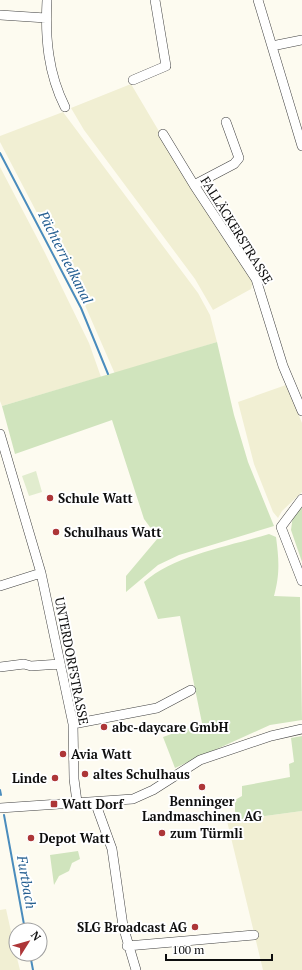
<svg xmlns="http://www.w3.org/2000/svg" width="302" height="970" font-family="'PT Serif',serif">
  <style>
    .farmland { fill: #f1efd3 }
    .green { fill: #d0e4bd }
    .pitch { fill: #e1ecce }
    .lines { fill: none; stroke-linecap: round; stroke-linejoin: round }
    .stream { stroke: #4a8cbd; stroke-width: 2 }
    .minor-casing { stroke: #414141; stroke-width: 10 }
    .minor { stroke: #fff; stroke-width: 9 }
    .poi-dot { fill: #ad3638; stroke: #fff; stroke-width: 1.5 }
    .labels { text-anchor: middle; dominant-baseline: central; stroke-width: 4; stroke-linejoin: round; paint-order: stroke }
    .street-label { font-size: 13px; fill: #0e0e0e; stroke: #fff }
    .poi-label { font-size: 13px; font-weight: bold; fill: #0e0e0e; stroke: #fff; text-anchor: start }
    .water-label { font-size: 14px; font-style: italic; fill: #255f91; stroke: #fff }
  </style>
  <rect width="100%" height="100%" fill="#fdfbf0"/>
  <path class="farmland" d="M 131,84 L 212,221 L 253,282 L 251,289 L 213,310 L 195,279 L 84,130 L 71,108 Z
    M 63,112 L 198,293 L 210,315 L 217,342 L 115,374 L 84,303 L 0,142 L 0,136 Z
    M 0,167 L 45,253 L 89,343 L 101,377 L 2,406 L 0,401 Z
    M 286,385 L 302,423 L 302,492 L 282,511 L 278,518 L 273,512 L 254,464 L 238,402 Z
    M 302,811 L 302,970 L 263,970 L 227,821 Z
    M 6,909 L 16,954 L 20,970 L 0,970 L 0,910 Z"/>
  <path class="green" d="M 217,342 L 234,415 L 248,462 L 274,526 L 179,555 L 158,565 L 126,592 L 126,576 L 158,538 L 144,519 L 112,420 L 15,454 L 2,406 Z
    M 302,505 L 302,562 L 291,530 L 293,515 Z
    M 269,534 L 276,537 C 279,560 280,574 274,596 L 300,597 L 302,720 L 270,725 L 175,768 L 163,737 L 202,723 L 180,616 L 158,619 L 144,582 C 175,555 230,546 269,534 Z
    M 302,736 L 302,811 L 235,820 L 235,800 L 242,796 L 242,786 L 290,777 L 289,764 L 294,762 L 291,738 Z
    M 78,851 L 80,859 L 72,863 L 69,871 L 59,876 L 54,885 L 50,855 Z"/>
  <path class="pitch" d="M 36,471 L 42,492 L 29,496 L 22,476 Z"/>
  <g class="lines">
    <path class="stream" d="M 0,153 L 81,308 L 108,374
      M 0,790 L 1,795
      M 4,815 L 25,930
      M 30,954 L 33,970"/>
    <defs>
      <path id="minor" d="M 47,0 C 45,38 48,73 65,107
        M 258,0 L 302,146
        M 0,15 L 46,18
        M 272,46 L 302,40
        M 133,80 L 166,66 L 155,0
        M 163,134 L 194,185 L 256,279 L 283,366 L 302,411
        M 194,185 L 234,164 L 239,158 L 226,122
        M 0,434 L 41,573 L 73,724 L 74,779 L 77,802
        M 302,499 L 281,527 L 302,581
        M 0,586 L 41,573
        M 0,667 L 24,664 L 31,666 L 60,664
        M 73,724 L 157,708 L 191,690
        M 95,802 L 112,849 L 123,926 L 136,970
        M 0,808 L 133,799 L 153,790 L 200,760 L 271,736 L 302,729
        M 127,946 L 254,935"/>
    </defs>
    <use href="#minor" class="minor-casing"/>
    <use href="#minor" class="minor"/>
  </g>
  <g class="poi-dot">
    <circle cx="50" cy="498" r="4"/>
    <circle cx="56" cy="532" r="4"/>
    <circle cx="104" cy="727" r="4"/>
    <circle cx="63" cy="754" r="4"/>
    <circle cx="85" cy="774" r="4"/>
    <circle cx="55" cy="778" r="4"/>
    <circle cx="202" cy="787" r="4"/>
    <rect x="50" y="800" width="8" height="8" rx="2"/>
    <circle cx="162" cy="833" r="4"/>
    <circle cx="31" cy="838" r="4"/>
    <circle cx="195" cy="927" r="4"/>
  </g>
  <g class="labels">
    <g class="street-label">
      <text transform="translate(237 230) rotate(58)">FALLÄCKERSTRASSE</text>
      <text transform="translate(72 661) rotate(79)">UNTERDORFSTRASSE</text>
    </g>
    <g class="poi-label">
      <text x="58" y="498">Schule Watt</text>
      <text x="64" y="532">Schulhaus Watt</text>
      <text x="112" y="727">abc-daycare GmbH</text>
      <text x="71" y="754">Avia Watt</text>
      <text x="93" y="774">altes Schulhaus</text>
      <text x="47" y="778" text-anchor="end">Linde</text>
      <text x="202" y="801" text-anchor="middle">Benninger<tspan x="202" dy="15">Landmaschinen AG</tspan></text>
      <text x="62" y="804">Watt Dorf</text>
      <text x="170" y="833">zum Türmli</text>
      <text x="39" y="838">Depot Watt</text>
      <text x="187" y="927" text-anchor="end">SLG Broadcast AG</text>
    </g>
    <g class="water-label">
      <text transform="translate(66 257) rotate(63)">Pächterriedkanal</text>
      <text transform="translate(27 882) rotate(80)">Furtbach</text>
    </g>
  </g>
  <g transform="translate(28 942) rotate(53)"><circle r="19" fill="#ffffff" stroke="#9f9f9f"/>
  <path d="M0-3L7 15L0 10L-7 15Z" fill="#ad3638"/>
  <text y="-6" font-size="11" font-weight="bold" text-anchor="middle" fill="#0e0e0e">N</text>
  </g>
  <path d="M166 954v6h106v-6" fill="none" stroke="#0e0e0e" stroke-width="2"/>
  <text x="172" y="954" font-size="12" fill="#0e0e0e" stroke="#ffffff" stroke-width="3" paint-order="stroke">100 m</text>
</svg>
